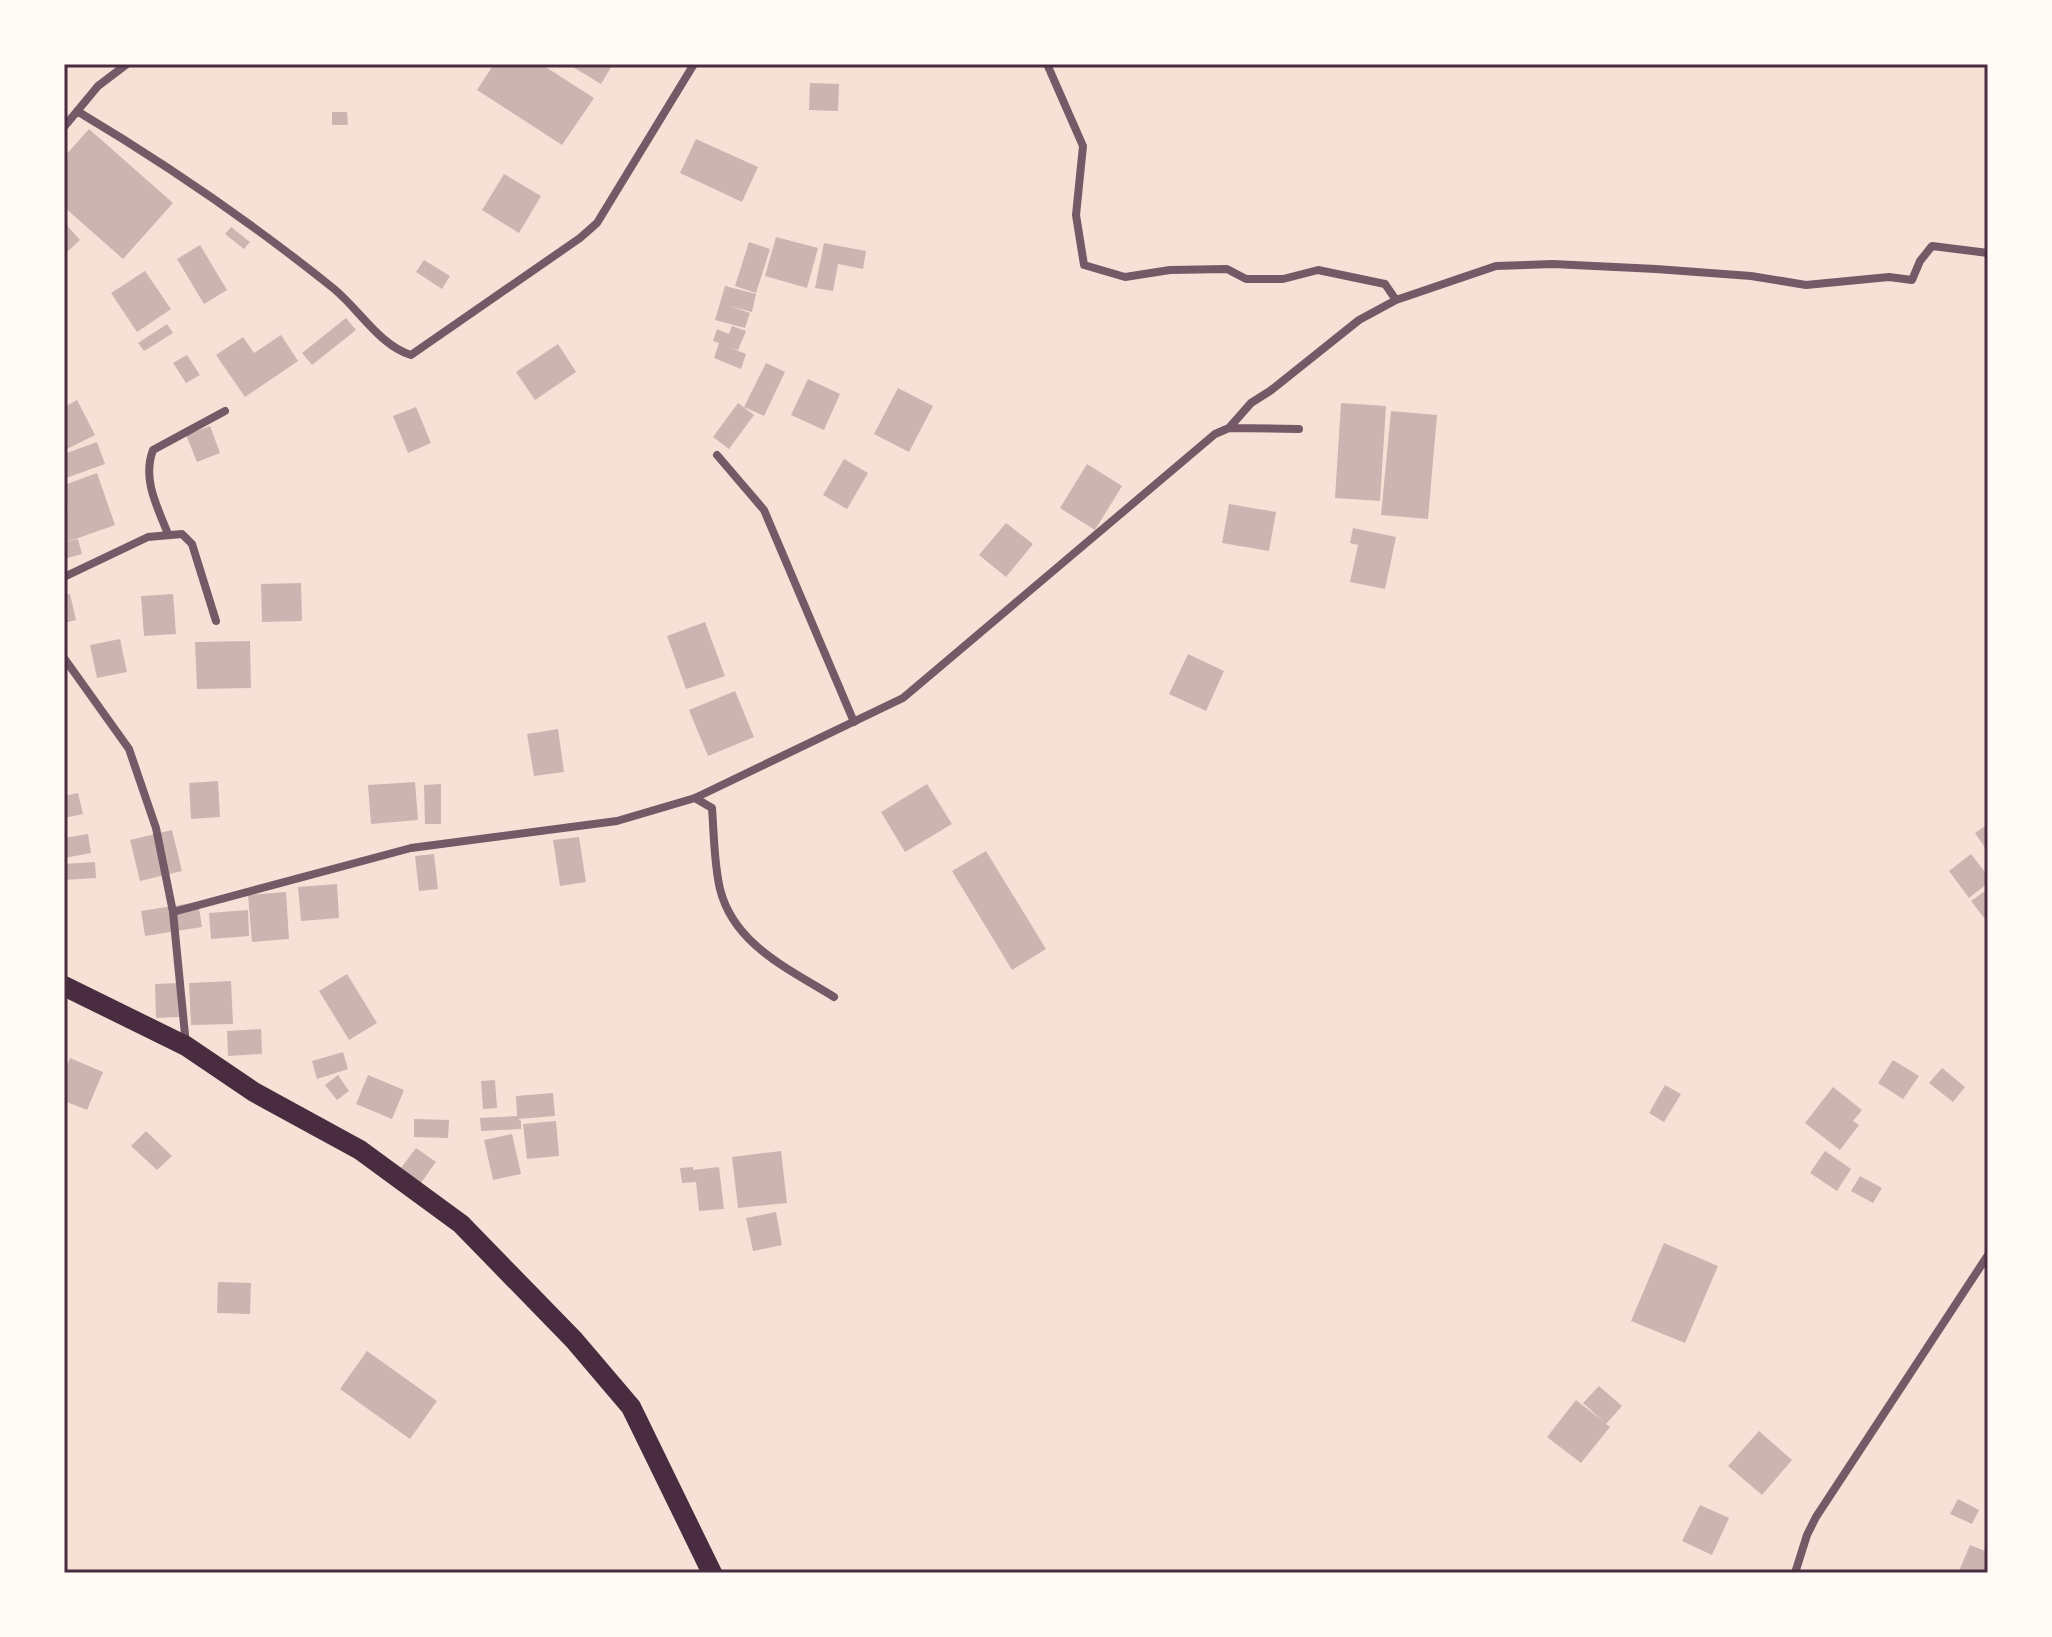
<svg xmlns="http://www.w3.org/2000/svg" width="2052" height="1637" font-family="'Sofia Sans Condensed',sans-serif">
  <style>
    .building { fill: #ccb4b1 }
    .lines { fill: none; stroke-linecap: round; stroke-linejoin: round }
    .minor { stroke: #755966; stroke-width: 8 }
    .trunk { stroke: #4a2c40; stroke-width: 20 }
    .neatline { fill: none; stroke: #4a2c40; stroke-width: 3 }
  </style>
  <rect width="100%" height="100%" fill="#f7e1d7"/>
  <path class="building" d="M 494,64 L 541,64 L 594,98 L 562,145 L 477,90 Z
    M 568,64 L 613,64 L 601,84 Z
    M 810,83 L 839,84 L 838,111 L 809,110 Z
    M 332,112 L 347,112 L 348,125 L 332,125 Z
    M 89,129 L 173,203 L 123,259 L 64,207 L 64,157 Z
    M 696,139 L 758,167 L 742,202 L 680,173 Z
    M 504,174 L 541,196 L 519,233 L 482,210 Z
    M 64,222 L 80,240 L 64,255 Z
    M 231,227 L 250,242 L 244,249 L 225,234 Z
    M 776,237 L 818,248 L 807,288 L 765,276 Z
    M 749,242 L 770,249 L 756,293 L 735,286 Z
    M 824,243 L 866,251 L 863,269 L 838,264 L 833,291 L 815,288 Z
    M 200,245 L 227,290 L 204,304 L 177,259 Z
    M 424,260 L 450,276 L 442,289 L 416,272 Z
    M 145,271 L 171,309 L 137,332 L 111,293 Z
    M 725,286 L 756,294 L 752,312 L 730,306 L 750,313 L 745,328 L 715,320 Z
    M 346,318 L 356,330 L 312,365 L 302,353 Z
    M 167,324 L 173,333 L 144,351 L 138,343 Z
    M 732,326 L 746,331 L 738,350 L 729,347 L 746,354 L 741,369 L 714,358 L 719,343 L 713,341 L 717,329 L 729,334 Z
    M 281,335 L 298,361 L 245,397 L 216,355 L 243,337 L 254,353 Z
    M 558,344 L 576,372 L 535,400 L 516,372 Z
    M 187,355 L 200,375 L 186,383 L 173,363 Z
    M 766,363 L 785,372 L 764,416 L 744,407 Z
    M 808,379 L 840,394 L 824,430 L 791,415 Z
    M 898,388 L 933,406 L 909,452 L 874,434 Z
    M 77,400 L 95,435 L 67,449 L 64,444 L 64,407 Z
    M 738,403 L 754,415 L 729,449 L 713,437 Z
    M 1341,403 L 1386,406 L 1380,501 L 1335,498 Z
    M 416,407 L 431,443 L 408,453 L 393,416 Z
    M 1391,411 L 1437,415 L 1428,519 L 1381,515 Z
    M 210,426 L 220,453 L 197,462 L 186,435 Z
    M 97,442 L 105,464 L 66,478 L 64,454 Z
    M 844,459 L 868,473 L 847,509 L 823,495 Z
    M 1087,464 L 1122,486 L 1095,530 L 1060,508 Z
    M 97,473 L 115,525 L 67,542 L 64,532 L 64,511 L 68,509 L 64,499 L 64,485 Z
    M 1229,504 L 1276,512 L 1269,551 L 1222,543 Z
    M 1006,523 L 1033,544 L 1006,577 L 979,555 Z
    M 1353,528 L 1396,537 L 1385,589 L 1350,582 L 1358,545 L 1350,543 Z
    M 78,539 L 82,554 L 64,559 L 64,543 Z
    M 301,583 L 302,621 L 262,622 L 261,584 Z
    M 70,594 L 76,620 L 64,623 L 64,595 Z
    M 173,594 L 176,634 L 144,636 L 141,596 Z
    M 705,622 L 725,676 L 686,689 L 667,636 Z
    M 120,639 L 127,672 L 97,678 L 90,645 Z
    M 250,641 L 251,688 L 197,689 L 195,642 Z
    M 1188,654 L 1224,671 L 1206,711 L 1169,694 Z
    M 735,691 L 754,737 L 708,756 L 689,710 Z
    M 558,729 L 564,772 L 534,776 L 527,734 Z
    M 218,781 L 220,817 L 191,819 L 189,783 Z
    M 415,782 L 418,820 L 371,824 L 368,785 Z
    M 441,784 L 441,824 L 425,824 L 424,785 Z
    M 927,784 L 952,824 L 905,852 L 881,812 Z
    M 78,793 L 83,814 L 64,818 L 64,796 Z
    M 1988,824 L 1988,852 L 1975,833 Z
    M 172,830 L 182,871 L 140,881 L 130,840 Z
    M 88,834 L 91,853 L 64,858 L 64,838 Z
    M 579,837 L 586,882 L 560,886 L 553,840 Z
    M 986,851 L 1046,949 L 1012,970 L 952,871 Z
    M 434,854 L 438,889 L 419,891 L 415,856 Z
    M 1971,854 L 1988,876 L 1988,883 L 1969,898 L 1949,871 Z
    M 95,862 L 96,878 L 64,880 L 64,864 Z
    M 337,884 L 339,918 L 301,921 L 298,887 Z
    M 1988,889 L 1988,923 L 1971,901 Z
    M 286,892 L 289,939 L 252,942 L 248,895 Z
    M 198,902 L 202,927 L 145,936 L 141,911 Z
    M 248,910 L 249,936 L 211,939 L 209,913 Z
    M 347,974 L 377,1023 L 349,1040 L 319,991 Z
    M 231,981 L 233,1024 L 191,1025 L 189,983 Z
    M 179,983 L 180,1017 L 156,1018 L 155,984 Z
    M 261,1029 L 262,1054 L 228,1056 L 227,1031 Z
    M 343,1052 L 348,1069 L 317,1079 L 312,1061 Z
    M 70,1058 L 103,1072 L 87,1110 L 64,1101 L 64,1072 Z
    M 1893,1060 L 1919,1076 L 1903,1099 L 1878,1083 Z
    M 1942,1068 L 1965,1087 L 1953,1102 L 1929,1083 Z
    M 338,1075 L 349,1091 L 337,1100 L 325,1085 Z
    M 368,1075 L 404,1090 L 392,1119 L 356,1104 Z
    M 495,1080 L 497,1108 L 483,1109 L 481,1081 Z
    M 1665,1085 L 1681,1094 L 1664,1122 L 1649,1113 Z
    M 1833,1087 L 1862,1110 L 1853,1121 L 1859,1125 L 1840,1150 L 1805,1123 Z
    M 553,1093 L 555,1116 L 518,1119 L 521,1121 L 521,1129 L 481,1131 L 480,1118 L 517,1116 L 516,1096 Z
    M 414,1119 L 449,1120 L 448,1138 L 414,1137 Z
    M 556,1121 L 559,1156 L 527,1159 L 523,1124 Z
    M 146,1131 L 172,1156 L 157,1170 L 131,1146 Z
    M 512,1134 L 521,1174 L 493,1180 L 484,1140 Z
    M 416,1148 L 436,1162 L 418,1187 L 398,1172 Z
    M 781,1151 L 787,1203 L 738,1208 L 732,1157 Z
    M 1825,1151 L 1851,1169 L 1837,1191 L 1810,1173 Z
    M 693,1167 L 693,1170 L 719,1167 L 724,1209 L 699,1211 L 696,1182 L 682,1183 L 680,1168 Z
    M 1860,1176 L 1882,1188 L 1873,1203 L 1851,1191 Z
    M 776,1212 L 782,1245 L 753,1251 L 746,1218 Z
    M 1664,1243 L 1718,1266 L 1685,1343 L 1631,1321 Z
    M 218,1282 L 251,1283 L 250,1314 L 217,1313 Z
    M 367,1351 L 437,1401 L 410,1439 L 340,1389 Z
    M 1599,1386 L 1622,1406 L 1606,1424 L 1610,1427 L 1581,1463 L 1547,1437 L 1576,1400 L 1604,1422 L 1583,1403 Z
    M 1759,1431 L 1792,1460 L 1762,1495 L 1728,1466 Z
    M 1958,1499 L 1979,1510 L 1972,1524 L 1950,1514 Z
    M 1700,1505 L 1729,1518 L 1712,1555 L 1682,1541 Z
    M 1970,1545 L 1988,1552 L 1988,1573 L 1958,1573 Z"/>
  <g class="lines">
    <path class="minor" d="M 1047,64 L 1083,146 L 1076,215 L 1084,265 L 1125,277 L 1170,270 L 1227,269 L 1246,279 L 1283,279 L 1318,270 L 1385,284 L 1396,300
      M 77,111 C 166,164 252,223 333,288 C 359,309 379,345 411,355 L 580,238 L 597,223 L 694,64
      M 64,127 L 98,86 L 127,64
      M 1229,428 L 1251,403 L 1270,391 L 1359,320 L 1396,300 L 1496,266 L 1553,264 L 1656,269 L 1751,276 L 1806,285 L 1889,277 L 1912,280 L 1920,261 L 1932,246 L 1988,253
      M 717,455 L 764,510 L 854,722
      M 168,534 C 157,506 142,479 153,450 L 225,411
      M 64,577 L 148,537 L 182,534 L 192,544 L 216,621
      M 64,658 L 129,749 L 156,828 L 173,912 L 186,1045
      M 695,798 L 712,808 C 714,834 714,864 720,889 C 734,945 789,969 834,997
      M 173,912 L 411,848 L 617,821 L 695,798 L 903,698 L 1215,434 L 1229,428 L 1299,429
      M 1795,1573 L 1807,1535 L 1816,1517 L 1988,1255"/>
    <path class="trunk" d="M 64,986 L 186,1046 L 254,1092 L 360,1150 L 461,1224 L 574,1340 L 631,1407 L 712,1573"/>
  </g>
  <rect width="2052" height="1637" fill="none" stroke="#fffaf5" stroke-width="132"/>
  <rect x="66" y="66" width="1920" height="1505" class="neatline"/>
</svg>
